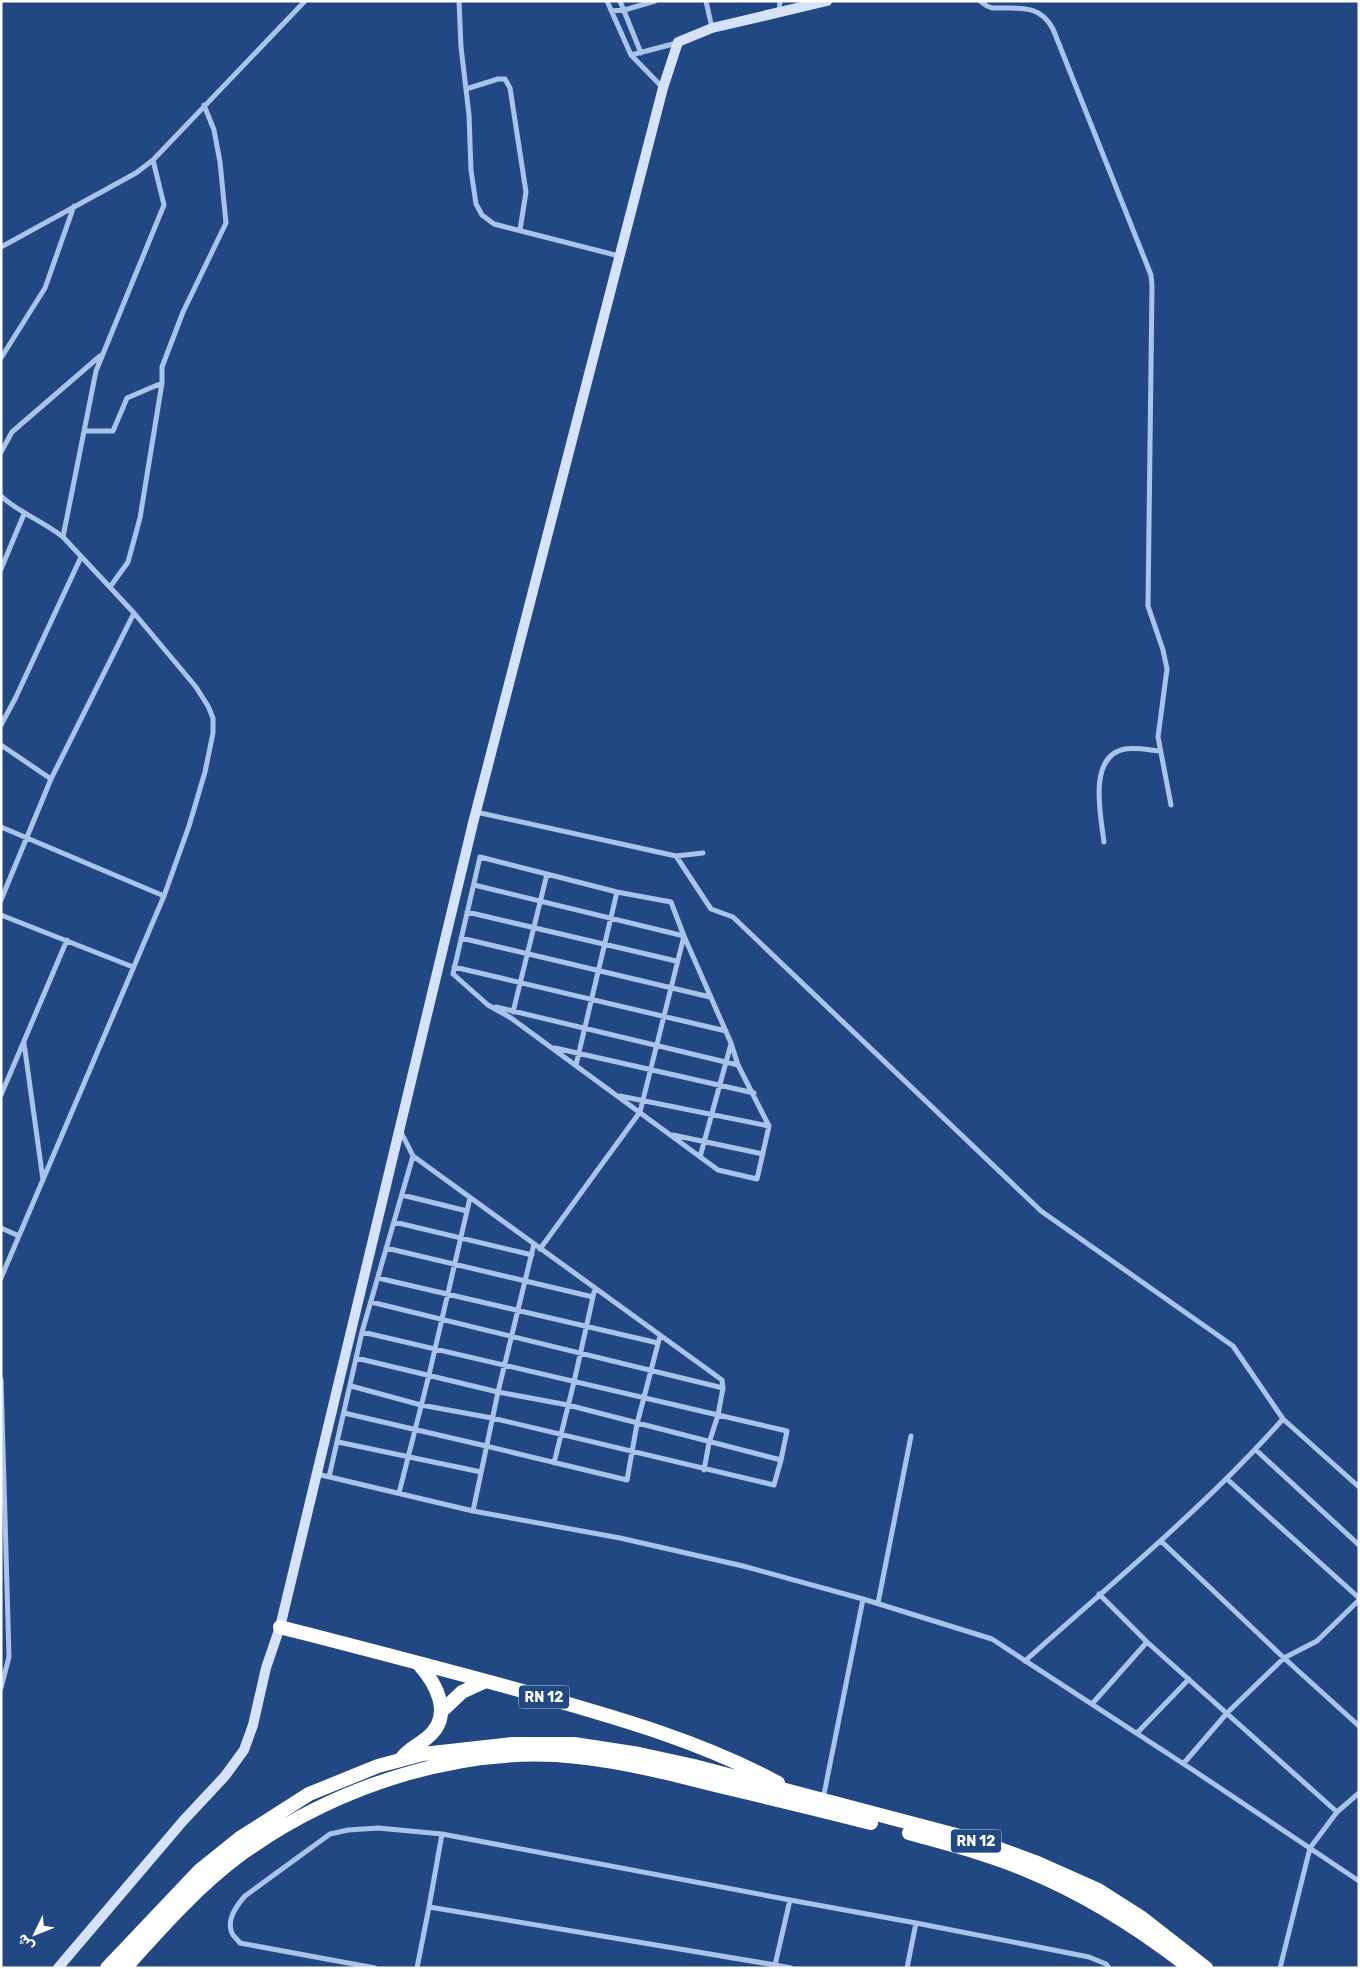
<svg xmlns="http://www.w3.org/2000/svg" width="1360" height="1969" font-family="Rubik,'Noto Naskh Arabic',sans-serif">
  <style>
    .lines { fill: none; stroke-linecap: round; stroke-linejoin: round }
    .street { stroke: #aac4e9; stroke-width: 5 }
    .secondary { stroke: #d5e2f7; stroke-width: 10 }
    .highway { stroke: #fff; stroke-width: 14 }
    .labels { text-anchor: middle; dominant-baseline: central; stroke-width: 4; stroke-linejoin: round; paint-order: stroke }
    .shield { fill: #224884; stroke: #bdc8da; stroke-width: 1 }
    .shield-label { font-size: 14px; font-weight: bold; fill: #fff }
  </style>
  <rect width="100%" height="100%" fill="#224884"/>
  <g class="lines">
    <path class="street" d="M 459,1 L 461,47 L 469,115 L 471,170 L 476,204 L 482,215 L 494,224 L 619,256
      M 607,1 L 631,55 L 663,88
      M 620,1 L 641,53
      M 706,1 L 712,28
      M 980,1 L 987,6 L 992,8 C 1018,9 1039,3 1053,29 L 1151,275 L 1152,286 L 1148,606 L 1163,650 L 1167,669 L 1158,737 L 1171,805
      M 612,11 L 628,9 L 655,1
      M 779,12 L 780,1
      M 631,55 L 677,43
      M 466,89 L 498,79 L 505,79 L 510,88 L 526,192 L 520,230
      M 1,247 L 136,173 L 153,160 L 305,1
      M 1,358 L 45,288 L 74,206
      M 84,431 L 113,431 L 127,398 L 162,383
      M 1,452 L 12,432 L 100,356
      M 1,496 C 21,514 43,521 63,537 L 134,613 L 196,687 L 208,706 L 213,718 L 213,733 L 205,772 L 189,826 L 164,896 L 1,1278
      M 63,537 L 96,371 L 164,205 L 153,160
      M 1,569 L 24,514
      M 110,587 L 128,562 L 140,518 L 162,383 L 162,367 L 183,312 L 226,223 L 220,162 L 214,130 L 204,105
      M 1,725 L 15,699 L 81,557
      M 1,745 L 51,779
      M 476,812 L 676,856 L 703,853
      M 1,827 L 164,896
      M 1104,842 C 1101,817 1087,756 1125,749 C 1136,747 1149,750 1160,751
      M 676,856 L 711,909 L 733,917 L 1041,1211 L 1233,1346 L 1283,1419
      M 480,857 L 617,892 L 671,902 L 684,936 L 731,1043 L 738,1065 L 769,1126 L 757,1179 L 718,1170 L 511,1018 L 488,1005 L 453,974 Z
      M 474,885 L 684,936 L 640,1112 L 540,1249
      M 1,900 L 51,779 L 134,613
      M 467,912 L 676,961
      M 1,915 L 133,967
      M 461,938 L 710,997
      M 454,967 L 726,1031
      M 496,1007 L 738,1065
      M 513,1012 L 547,874
      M 24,1043 L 43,1180
      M 555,1048 L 754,1093
      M 576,1065 L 617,892
      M 1,1095 L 67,940
      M 620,1096 L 769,1126
      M 401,1132 L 413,1156 L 722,1380 L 723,1388 L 718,1415 L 787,1431 L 781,1460 L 568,1405 L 498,1392 L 534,1244
      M 673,1135 L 763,1154
      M 700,1157 L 731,1044
      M 402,1195 L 467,1211
      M 394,1222 L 532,1255
      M 1,1228 L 19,1236
      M 386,1248 L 593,1297
      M 378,1278 L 658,1343
      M 371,1302 L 723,1388
      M 362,1332 L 718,1415 L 709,1443 L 704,1470
      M 356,1358 L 498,1392 L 473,1511
      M 1,1379 L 9,1657 L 1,1688
      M 351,1386 L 421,1405 L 492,1418 L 774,1485 L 781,1460
      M 344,1413 L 486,1446 L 627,1480 L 637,1424 L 660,1336
      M 338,1442 L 481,1472
      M 1256,1450 L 1359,1545
      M 554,1463 L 574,1382 L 595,1288
      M 317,1474 L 473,1511 L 620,1538 L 743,1566 L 863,1599 L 992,1639 L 1196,1772 L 1359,1881
      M 329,1477 L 362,1332 L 413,1156
      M 1227,1479 L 1359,1598
      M 399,1493 L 429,1375 L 470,1198
      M 1161,1541 L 1284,1658 L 1359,1726
      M 1099,1594 L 1147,1642 L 1337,1812
      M 878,1603 L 911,1436
      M 1025,1661 C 1113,1582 1205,1507 1283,1419 L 1359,1487
      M 1092,1704 L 1147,1642
      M 1137,1733 L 1189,1679
      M 1184,1763 L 1227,1713 L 1284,1658 L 1317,1641 L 1359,1600
      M 823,1799 L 863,1599
      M 429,1907 L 442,1834 L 790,1900
      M 375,1968 L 240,1943 C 238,1940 233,1936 232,1933 C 226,1920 237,1905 245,1896 L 330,1834 L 348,1830 L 378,1828 L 442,1834
      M 417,1968 L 429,1907 L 775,1965 L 774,1968
      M 791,1968 L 775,1965 L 790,1900 L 916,1923
      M 907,1968 L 916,1923 L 1089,1957 L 1106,1964 L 1109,1968
      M 1280,1968 L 1310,1848 L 1337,1812 L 1359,1793"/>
    <path class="secondary" d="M 58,1968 L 183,1821 L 225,1776 L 244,1750 L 253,1725 L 266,1668 L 280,1627 L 473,823 L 663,88 L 678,42 L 712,28 L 827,1"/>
    <path class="highway" d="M 280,1627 C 365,1649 451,1671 537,1695 C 618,1718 703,1742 778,1783
      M 443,1710 L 462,1692 L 486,1681
      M 401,1759 C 409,1748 419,1745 428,1737 C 454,1715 436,1683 418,1663
      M 909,1833 C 948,1844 988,1854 1026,1870 C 1085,1894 1140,1929 1190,1968
      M 107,1968 L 199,1871 L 240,1838 L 309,1794 L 378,1766 L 423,1754 L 512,1744 L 574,1744 L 639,1754 L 694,1766 L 975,1840 L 1035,1862 L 1098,1890 L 1142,1918 L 1206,1968
      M 125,1968 C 161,1928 197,1887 240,1855 C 334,1787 461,1744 578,1757 C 625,1762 672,1774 719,1786 C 770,1798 821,1810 871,1823"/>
  </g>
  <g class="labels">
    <g class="shield">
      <rect x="519" y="1685.5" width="50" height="23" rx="4"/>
      <rect x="951" y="1829.5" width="50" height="23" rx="4"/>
    </g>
    <g class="shield-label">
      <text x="544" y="1697">RN 12</text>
      <text x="976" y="1841">RN 12</text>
    </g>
  </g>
  <rect width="1360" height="1969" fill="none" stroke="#ffffff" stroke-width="5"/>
  <g transform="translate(35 1934) rotate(227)" stroke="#224884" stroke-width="4" paint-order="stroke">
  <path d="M0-4L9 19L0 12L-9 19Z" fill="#ffffff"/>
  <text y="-8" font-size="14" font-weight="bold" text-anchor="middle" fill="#ffffff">ش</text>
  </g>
</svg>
